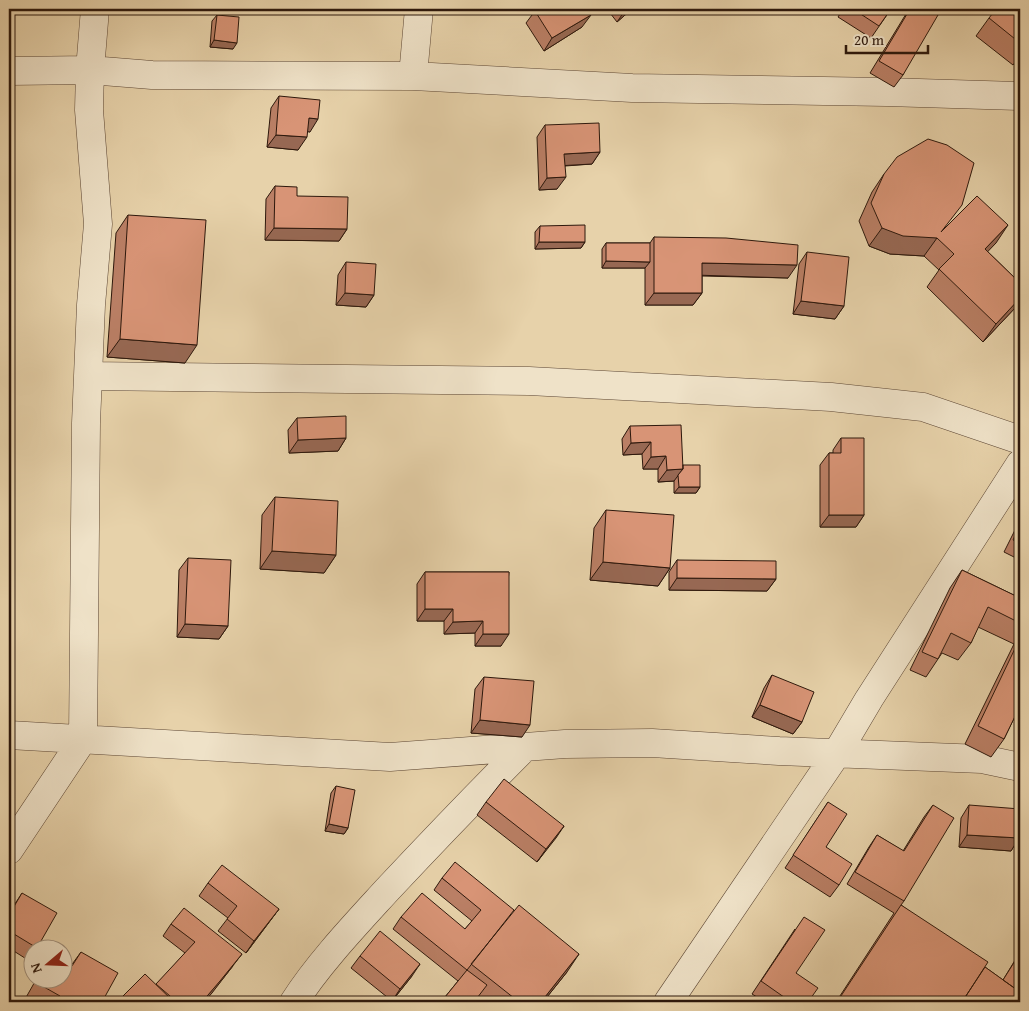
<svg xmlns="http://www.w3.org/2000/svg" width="1029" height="1011" font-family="'Gentium Book Plus',serif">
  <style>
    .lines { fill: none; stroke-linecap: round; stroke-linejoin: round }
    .street-casing { stroke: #5c4634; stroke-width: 29 }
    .street { stroke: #efe2c8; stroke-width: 28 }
    .wall { fill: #ba7f65; stroke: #2d180c }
    .shaded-wall { fill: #976853; stroke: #2d180c }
    .building { fill: #d89476; stroke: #2d180c }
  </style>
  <rect width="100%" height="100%" fill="#e7d2aa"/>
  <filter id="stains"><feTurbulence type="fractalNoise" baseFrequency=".004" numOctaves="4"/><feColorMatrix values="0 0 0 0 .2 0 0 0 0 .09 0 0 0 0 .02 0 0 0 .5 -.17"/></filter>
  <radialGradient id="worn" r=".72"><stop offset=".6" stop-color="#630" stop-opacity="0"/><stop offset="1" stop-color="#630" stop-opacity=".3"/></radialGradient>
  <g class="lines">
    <defs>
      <path id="street" d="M 9,71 L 90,70 L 152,75 L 413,76 L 632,88 L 886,92 L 1020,96
        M 413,76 L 419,9
        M 88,376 L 529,381 L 831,397 L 923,407 L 1020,440
        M 9,735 L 390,757 L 565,744 L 652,743 L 779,751 L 982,759 L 1020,767
        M 9,850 L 83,739 L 86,423 L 91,305 L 98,224 L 89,110 L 90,70 L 95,9
        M 294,1002 C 318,964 356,924 387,890 C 432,842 478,794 525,747
        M 668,1002 L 837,753 L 869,699 L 1020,464"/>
    </defs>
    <use href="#street" class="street-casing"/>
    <use href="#street" class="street"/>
  </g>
  <path class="wall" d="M 607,9 L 632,9 L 617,22 Z
    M 843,9 L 891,9 L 871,38 L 838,17 Z
    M 909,9 L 928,9 L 903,75 L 894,87 L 870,73 Z
    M 1020,9 L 1020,56 L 1013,65 L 976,36 L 989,18 Z
    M 535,11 L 582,27 L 544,51 L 526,23 Z
    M 217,15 L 233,49 L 210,47 L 212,21 Z
    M 279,96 L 310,132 L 307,131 L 298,150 L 267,147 L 271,108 Z
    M 545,125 L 600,152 L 592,164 L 565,166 L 557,189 L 539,190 L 537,137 Z
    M 884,174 L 947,227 L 996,243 L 987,251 L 1020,283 L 1020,301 L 1015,308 L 983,342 L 927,287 L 939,270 L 924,256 L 890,254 L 869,246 L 859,221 L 872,192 Z
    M 275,186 L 297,196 L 347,229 L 339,241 L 265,240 L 266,199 Z
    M 128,215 L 185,363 L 107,357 L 116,233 Z
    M 540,226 L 585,242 L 581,248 L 535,249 L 535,232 Z
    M 654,237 L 788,278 L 702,276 L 702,293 L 693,305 L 645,305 L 645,268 L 602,268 L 602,249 L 606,243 L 650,243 Z
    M 807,252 L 844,306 L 835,319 L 793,314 L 799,264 Z
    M 346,262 L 374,295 L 366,307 L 336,305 L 338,275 Z
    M 297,418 L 346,438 L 338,451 L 289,453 L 288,430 Z
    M 630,426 L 683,465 L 700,487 L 696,493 L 674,493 L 674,481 L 658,482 L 658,469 L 643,469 L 642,454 L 623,455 L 622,439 Z
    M 841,438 L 864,515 L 856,527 L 820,527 L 820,465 L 829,453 L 833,453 L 833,450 Z
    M 275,497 L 336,555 L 324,573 L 260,569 L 262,515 Z
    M 606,510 L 670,568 L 658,586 L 590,580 L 594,528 Z
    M 1020,520 L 1020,560 L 1004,552 Z
    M 188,558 L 228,626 L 219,639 L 177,637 L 179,570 Z
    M 677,560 L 776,579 L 767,591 L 669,590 L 669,572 Z
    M 962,570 L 1020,598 L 1020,706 L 1004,739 L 991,757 L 965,744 L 1014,644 L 978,627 L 971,643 L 958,660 L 942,653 L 926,677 L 910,670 L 950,588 Z
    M 425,572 L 509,572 L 501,646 L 475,646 L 475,633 L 444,634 L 444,621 L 417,621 L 417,584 Z
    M 772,675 L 802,722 L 793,734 L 752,717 L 764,688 Z
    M 484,677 L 522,737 L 471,733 L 475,689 Z
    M 336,786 L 348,828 L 344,834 L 325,831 L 331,793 Z
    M 486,802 L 564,826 L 537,862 L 477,815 Z
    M 828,802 L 826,847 L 839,885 L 830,897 L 785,868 Z
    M 933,805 L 904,901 L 901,905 L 985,967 L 1003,980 L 1020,952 L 1020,1002 L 836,1002 L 894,913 L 847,884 L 869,847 L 877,835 L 903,851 L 924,817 Z
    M 969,805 L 1019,838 L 1011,851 L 959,847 L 961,818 Z
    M 442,878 L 567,972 L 543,1002 L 484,1002 L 479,998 L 475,1002 L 441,1002 L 458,981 L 393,929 L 401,917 L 465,929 L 472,921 L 434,890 Z
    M 208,883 L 279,909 L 246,953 L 218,931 L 228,918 L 199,896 Z
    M 22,893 L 37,948 L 32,948 L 32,953 L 28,960 L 9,948 L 9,913 Z
    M 171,924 L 233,966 L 204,1002 L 118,1002 L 120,999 L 156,985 L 185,953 L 163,936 Z
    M 795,929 L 796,973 L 808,1002 L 765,1002 L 752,994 Z
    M 81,952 L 102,1002 L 27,1002 L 24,1001 L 37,978 L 62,978 Z
    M 360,956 L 412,976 L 392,1001 L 351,968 Z"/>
  <path class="shaded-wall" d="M 626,9 L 632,9 L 617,22 Z
    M 591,15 L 582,27 L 544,51 L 552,38 Z
    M 214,40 L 237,43 L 233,49 L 210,47 Z
    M 309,118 L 318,119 L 310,132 L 300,131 Z
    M 276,135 L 307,137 L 298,150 L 267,147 Z
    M 600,152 L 592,164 L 556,166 L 564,154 Z
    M 566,177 L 557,189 L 539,190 L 547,178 Z
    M 1008,225 L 996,243 L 973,267 L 985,249 Z
    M 274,228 L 347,229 L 339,241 L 265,240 Z
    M 882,228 L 937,238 L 924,256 L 890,254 L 869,246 Z
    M 539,242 L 585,242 L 581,248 L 535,249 Z
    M 606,261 L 650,262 L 645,268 L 602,268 Z
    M 702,263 L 797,265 L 788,278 L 694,275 Z
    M 345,293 L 374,295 L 366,307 L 336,305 Z
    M 654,293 L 702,293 L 693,305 L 645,305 Z
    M 1020,298 L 1020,301 L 1015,308 L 983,342 L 996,324 Z
    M 801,301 L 844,306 L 835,319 L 793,314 Z
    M 120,339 L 197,345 L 185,363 L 107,357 Z
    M 346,438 L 338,451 L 289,453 L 298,440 Z
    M 651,442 L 642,454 L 623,455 L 631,443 Z
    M 666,456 L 658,469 L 643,469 L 651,457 Z
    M 683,469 L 674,481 L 658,482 L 667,470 Z
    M 679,487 L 700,487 L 696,493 L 674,493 Z
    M 829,515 L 864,515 L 856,527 L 820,527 Z
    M 272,551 L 336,555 L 324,573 L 260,569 Z
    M 603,562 L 670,568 L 658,586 L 590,580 Z
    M 677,578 L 776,579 L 767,591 L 669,590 Z
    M 425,609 L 453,609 L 444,621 L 417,621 Z
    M 483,621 L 475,633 L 444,634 L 453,622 Z
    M 185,624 L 228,626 L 219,639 L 177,637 Z
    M 483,634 L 509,634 L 501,646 L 475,646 Z
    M 760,705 L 802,722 L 793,734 L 752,717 Z
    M 480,720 L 530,725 L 522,737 L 471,733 Z
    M 329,824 L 348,828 L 344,834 L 325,831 Z
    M 564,826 L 556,838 L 537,862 L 546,849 Z
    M 967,835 L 1019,838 L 1011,851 L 959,847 Z
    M 279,909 L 246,953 L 254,941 Z
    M 242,954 L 212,993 L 204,1002 L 202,1002 Z
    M 579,954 L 567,972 L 543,1002 L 541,1002 Z
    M 420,964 L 412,976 L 392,1001 L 400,989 Z"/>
  <path class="building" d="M 538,9 L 587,9 L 591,15 L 552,38 L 535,11 Z
    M 853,9 L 891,9 L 879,26 Z
    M 910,9 L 928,9 L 938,15 L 903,75 L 879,61 Z
    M 996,9 L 1020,9 L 1020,43 L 989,18 Z
    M 217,15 L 239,17 L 237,43 L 214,40 Z
    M 279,96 L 320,100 L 318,119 L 309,118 L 307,137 L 276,135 Z
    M 599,123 L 600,152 L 564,154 L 566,177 L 547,178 L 545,125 Z
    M 928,139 L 947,145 L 974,163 L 962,205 L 941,232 L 977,196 L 1008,225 L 985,249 L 1020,283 L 1020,298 L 996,324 L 939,269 L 954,254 L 937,238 L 903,236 L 882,228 L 871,203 L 884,174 L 897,157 Z
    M 275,186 L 297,187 L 297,196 L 348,197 L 347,229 L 274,228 Z
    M 128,215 L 206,220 L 197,345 L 120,339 Z
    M 585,225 L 585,242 L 539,242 L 540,226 Z
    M 654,237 L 726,238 L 798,245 L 797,265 L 702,263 L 702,293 L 654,293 Z
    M 606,243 L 650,243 L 650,262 L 606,261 Z
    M 807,252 L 849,257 L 844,306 L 801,301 Z
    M 346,262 L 376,264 L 374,295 L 345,293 Z
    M 346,416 L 346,438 L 298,440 L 297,418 Z
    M 681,425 L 683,469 L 667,470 L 666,456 L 651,457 L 651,442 L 631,443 L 630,426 Z
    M 841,438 L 864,438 L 864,515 L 829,515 L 829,453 L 841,453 Z
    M 683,465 L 700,465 L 700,487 L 679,487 L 678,475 L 683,469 Z
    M 275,497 L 338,501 L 336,555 L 272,551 Z
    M 606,510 L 674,515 L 670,568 L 603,562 Z
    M 1020,525 L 1020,543 L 1013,540 Z
    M 188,558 L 231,560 L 228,626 L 185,624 Z
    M 677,560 L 776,561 L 776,579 L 677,578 Z
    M 962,570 L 1020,598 L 1020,623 L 988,607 L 971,643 L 951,633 L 938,659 L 922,652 Z
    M 425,572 L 509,572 L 509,634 L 483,634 L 483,621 L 453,622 L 453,609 L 425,609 Z
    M 1020,638 L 1020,706 L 1004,739 L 978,726 Z
    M 772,675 L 814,692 L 802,722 L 760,705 Z
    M 484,677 L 534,681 L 530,725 L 480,720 Z
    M 504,779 L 564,826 L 546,849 L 486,802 Z
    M 336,786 L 355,790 L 348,828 L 329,824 Z
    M 828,802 L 847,814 L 826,847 L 852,864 L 839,885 L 793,855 Z
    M 933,805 L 954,818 L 904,901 L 855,872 L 877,835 L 904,851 Z
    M 969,805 L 1020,809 L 1019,838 L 967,835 Z
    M 455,862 L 514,910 L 467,970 L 401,917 L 422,893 L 465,929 L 481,910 L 442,878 Z
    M 222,865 L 279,909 L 254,941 L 227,919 L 237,906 L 208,883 Z
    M 22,893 L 57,913 L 37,948 L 9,931 L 9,915 Z
    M 519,905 L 579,954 L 541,1002 L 519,1002 L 471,964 Z
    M 901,905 L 988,962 L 962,1002 L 837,1002 Z
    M 184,908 L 242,954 L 220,981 L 202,1002 L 177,1002 L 156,984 L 195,942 L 171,924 Z
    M 804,917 L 825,930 L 796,973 L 818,988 L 808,1002 L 791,1002 L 761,981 Z
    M 380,931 L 420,964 L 400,989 L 360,956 Z
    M 81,952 L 118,973 L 102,1002 L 56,1002 L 60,996 L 37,983 L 39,978 L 62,978 L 62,961 L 72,966 Z
    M 1020,953 L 1020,992 L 1003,980 Z
    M 985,967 L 1020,992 L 1020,1002 L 962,1002 Z
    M 467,970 L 487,985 L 474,1002 L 441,1002 Z
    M 145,974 L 174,1002 L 123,1002 L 120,999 Z
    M 424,998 L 429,1002 L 420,1002 Z"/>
  <rect width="1029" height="1011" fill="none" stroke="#e7d2aa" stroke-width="30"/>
  <rect x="10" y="10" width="1009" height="991" fill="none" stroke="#2d180c" stroke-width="2.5"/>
  <rect x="15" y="15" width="999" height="981" fill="none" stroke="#2d180c"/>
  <g transform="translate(48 964) rotate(251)"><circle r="24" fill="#efe2c8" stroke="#a1917d"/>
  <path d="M0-4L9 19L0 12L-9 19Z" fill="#8f2418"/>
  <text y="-8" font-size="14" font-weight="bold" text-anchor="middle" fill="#2d180c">N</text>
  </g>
  <path d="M846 45v8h82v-8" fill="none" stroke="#2d180c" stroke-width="2.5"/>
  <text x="854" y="45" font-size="15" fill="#2d180c" stroke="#efe2c8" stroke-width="4" paint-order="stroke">20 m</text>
  <rect width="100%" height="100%" filter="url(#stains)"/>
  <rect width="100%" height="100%" fill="url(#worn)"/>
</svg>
